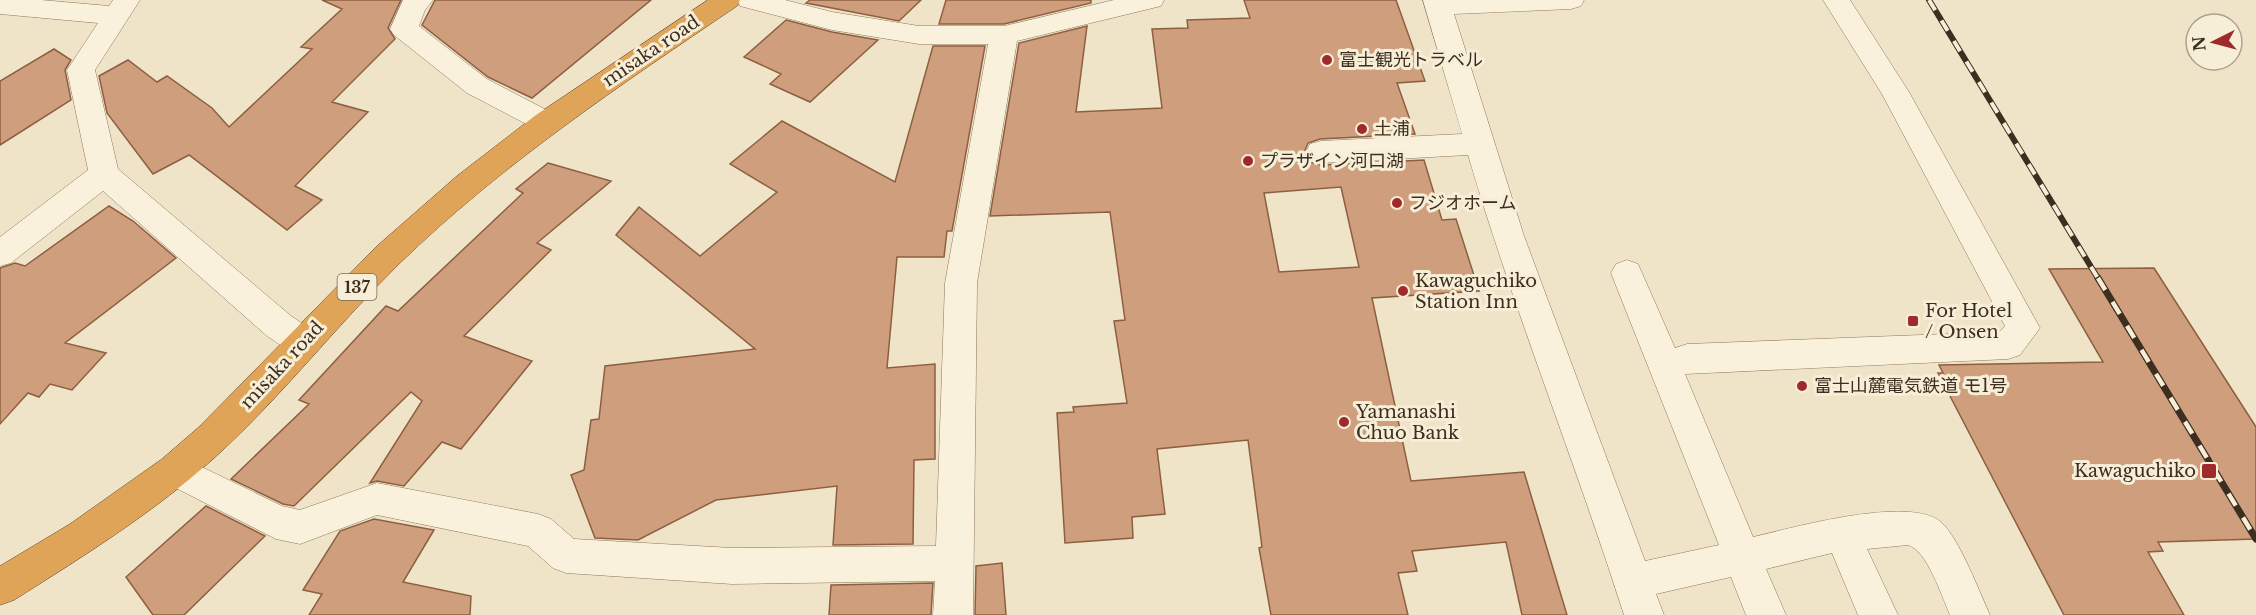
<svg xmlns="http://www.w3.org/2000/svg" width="2256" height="615" font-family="'Libre Baskerville','Noto Sans JP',serif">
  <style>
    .building { fill: #cf9f7d; stroke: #8d5f41; stroke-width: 1.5; fill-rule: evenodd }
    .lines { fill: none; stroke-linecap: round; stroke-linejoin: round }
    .minor-casing { stroke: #8d765c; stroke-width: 1 }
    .highway-casing { stroke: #5b4430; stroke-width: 1 }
    .minor { fill: #faf1dc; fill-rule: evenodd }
    .highway { fill: #e0a458; fill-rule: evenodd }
    .rail-far1-casing { stroke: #3d2e20; stroke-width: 6 }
    .rail-casing { stroke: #3d2e20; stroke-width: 7 }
    .rail-far1 { stroke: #f7eed8; stroke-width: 4; stroke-dasharray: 12; stroke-linecap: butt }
    .rail { stroke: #f7eed8; stroke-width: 4.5; stroke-dasharray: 14; stroke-linecap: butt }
    .poi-dot { fill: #9e2a2b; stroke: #f7eed8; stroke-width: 2 }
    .labels { text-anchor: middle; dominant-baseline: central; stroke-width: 6; stroke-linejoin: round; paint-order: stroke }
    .shield { fill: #f7eed8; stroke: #756857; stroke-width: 1.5 }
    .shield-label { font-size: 16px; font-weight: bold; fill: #3d2e20 }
    .street-label { font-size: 18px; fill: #3d2e20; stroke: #f7eed8 }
    .poi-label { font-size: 18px; fill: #3d2e20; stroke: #f7eed8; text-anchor: start }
  </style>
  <rect width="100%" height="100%" fill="#f0e4c8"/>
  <path class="building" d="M 322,0 L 401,0 L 388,28 L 395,39 L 332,102 L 368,112 L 295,186 L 322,200 L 287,230 L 189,155 L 153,174 L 107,113 L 99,76 L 128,60 L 157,82 L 167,76 L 212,108 L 229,127 L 312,49 L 301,47 L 342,9 Z
    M 435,0 L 651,0 L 532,98 L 488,77 L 422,25 Z
    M 810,0 L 921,0 L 899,21 L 806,3 Z
    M 946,0 L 1091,0 L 1091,3 L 1004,24 L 939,24 Z
    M 1244,0 L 1396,0 L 1425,81 L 1397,83 L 1415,134 L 1320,139 L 1308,143 L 1304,153 L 1309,162 L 1321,165 L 1424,160 L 1442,220 L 1456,219 L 1479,291 L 1372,298 L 1411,481 L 1524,472 L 1567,615 L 1522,615 L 1506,542 L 1412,551 L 1417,571 L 1398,573 L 1408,615 L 1271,615 L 1259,548 L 1262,547 L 1248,440 L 1157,449 L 1165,514 L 1132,517 L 1133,538 L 1065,543 L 1057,413 L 1074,412 L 1073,407 L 1127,403 L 1114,321 L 1125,320 L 1110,212 L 990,216 L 1019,43 L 1087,26 L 1076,112 L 1162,108 L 1152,29 L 1188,28 L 1187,20 L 1250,18 ZM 1341,187 L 1359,267 L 1279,272 L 1264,193 Z
    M 786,20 L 832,32 L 878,40 L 810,102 L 770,84 L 781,74 L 744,57 Z
    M 933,46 L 985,46 L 952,231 L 947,231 L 944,257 L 897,257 L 887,368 L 935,364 L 935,459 L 914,460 L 913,544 L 833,545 L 837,486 L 716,500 L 638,540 L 595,538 L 571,475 L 584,470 L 591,420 L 599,419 L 605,366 L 755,349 L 616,235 L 639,207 L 700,256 L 777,192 L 730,164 L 782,121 L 895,182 Z
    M 54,49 L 71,60 L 65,70 L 71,100 L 0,145 L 0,81 Z
    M 548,163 L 611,181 L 537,243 L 551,250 L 464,336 L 532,361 L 461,449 L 442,442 L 404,486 L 377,481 L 370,483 L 422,401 L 411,392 L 294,506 L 283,504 L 231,479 L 309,404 L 299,400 L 386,306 L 398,311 L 523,193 L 516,189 Z
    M 109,206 L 133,221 L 176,258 L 65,343 L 106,353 L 72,390 L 50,384 L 39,397 L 28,393 L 0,424 L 0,268 L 15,263 L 25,266 Z
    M 2154,268 L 2256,427 L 2256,539 L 2158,542 L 2163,551 L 2148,552 L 2184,615 L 2064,615 L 1938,373 L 1943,373 L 1939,365 L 2103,362 L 2049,269 Z
    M 206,506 L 265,536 L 184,615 L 153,615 L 126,577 Z
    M 374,519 L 434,530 L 403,582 L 471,596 L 470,615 L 309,615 L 322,594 L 303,590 L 340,531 Z
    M 1002,563 L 1006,615 L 975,615 L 976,566 Z
    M 933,583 L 931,615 L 829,615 L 831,585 Z"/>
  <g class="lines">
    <defs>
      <path id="minor" d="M 0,0 L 41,0 L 109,6 L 113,0 L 140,0 L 95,70 L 118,169 L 291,316 L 315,332 L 320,342 L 315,352 C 295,358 283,346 267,336 L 103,191 L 11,263 L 0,266 L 0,237 L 88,170 L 67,70 L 98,23 L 0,14 Z
        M 403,0 L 433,0 L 425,10 L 419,26 L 487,79 L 556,115 L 561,122 L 556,129 L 546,132 L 536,129 L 467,93 L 394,35 L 390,29 Z
        M 737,0 L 785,0 L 832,12 L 919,26 L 1004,26 L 1114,0 L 1164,0 L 1161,6 L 1017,41 L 977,283 L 973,615 L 933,615 L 935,581 L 732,584 L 566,573 L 553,568 L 528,546 L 377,515 L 300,544 L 276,539 L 162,481 L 157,470 L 162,459 L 175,454 L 282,506 L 300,510 L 377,483 L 538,514 L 551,519 L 574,539 L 732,548 L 936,546 L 945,283 L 988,44 L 919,44 L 832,30 L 740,6 Z
        M 1423,0 L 1584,0 L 1581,6 L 1571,9 L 1454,14 L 1524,236 L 1645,561 L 1719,545 L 1611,273 L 1616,264 L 1627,260 L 1638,264 L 1675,348 L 1687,344 L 1999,332 L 2005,326 L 1882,94 L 1823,0 L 1850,0 L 1909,92 L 2040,328 L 2020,355 L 2008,359 L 1685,374 L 1753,537 C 1792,528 1909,495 1941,522 C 1959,538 1979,591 1990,615 L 1950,615 C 1942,597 1927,550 1908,545 L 1867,549 L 1898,615 L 1858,615 L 1832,553 L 1766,569 L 1786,615 L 1746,615 L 1731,577 L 1656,594 L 1664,615 L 1624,615 C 1575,461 1514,311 1468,155 L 1321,163 L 1310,160 L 1306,152 L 1310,144 L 1321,141 L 1462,134 Z"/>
      <path id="highway" d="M 708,0 L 740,0 L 737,6 C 619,86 502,164 399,264 C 339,323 286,391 224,449 C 161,508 87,554 14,600 L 0,605 L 0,566 L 70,524 L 162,459 L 200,426 L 377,246 L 457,176 L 536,115 Z"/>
    </defs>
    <use href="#minor" class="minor-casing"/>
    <use href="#highway" class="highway-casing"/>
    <use href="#minor" class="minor"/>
    <use href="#highway" class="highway"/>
    <defs>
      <path id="rail-far1" d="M 1929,0 L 2099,280"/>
      <path id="rail" d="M 2098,278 L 2256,539"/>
    </defs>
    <use href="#rail-far1" class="rail-far1-casing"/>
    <use href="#rail" class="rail-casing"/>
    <use href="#rail-far1" class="rail-far1"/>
    <use href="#rail" class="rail"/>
  </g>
  <g class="poi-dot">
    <circle cx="1327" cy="60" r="6"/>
    <circle cx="1362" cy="129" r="6"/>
    <circle cx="1248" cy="161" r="6"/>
    <circle cx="1397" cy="203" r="6"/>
    <circle cx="1403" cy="291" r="6"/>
    <rect x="1907" y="315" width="12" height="12" rx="3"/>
    <circle cx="1802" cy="386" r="6"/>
    <circle cx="1344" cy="422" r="6"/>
    <rect x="2201" y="463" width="16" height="16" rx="3"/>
  </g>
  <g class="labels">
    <rect class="shield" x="337.5" y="274" width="39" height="26" rx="4.5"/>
    <g class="shield-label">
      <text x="357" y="287">137</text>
    </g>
    <g class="street-label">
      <text transform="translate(651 51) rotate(-34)">misaka road</text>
      <text transform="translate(282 365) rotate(-47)">misaka road</text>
    </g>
    <g class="poi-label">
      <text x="1339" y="60">富士観光トラベル</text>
      <text x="1374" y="129">土浦</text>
      <text x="1260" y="161">プラザイン河口湖</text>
      <text x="1409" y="203">フジオホーム</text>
      <text x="1415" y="281">Kawaguchiko<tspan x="1415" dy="21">Station Inn</tspan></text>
      <text x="1925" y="311">For Hotel<tspan x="1925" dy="21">/ Onsen</tspan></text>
      <text x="1814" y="386">富士山麓電気鉄道 モ1号</text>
      <text x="1356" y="412">Yamanashi<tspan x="1356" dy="21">Chuo Bank</tspan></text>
      <text x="2196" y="471" text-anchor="end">Kawaguchiko</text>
    </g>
  </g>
  <g transform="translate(2214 42) rotate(264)"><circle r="28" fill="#f7eed8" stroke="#ada18e" stroke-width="1.5"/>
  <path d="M0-4.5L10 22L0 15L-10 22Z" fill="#9e2a2b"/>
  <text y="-9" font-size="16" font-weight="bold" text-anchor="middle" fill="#3d2e20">N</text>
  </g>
</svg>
